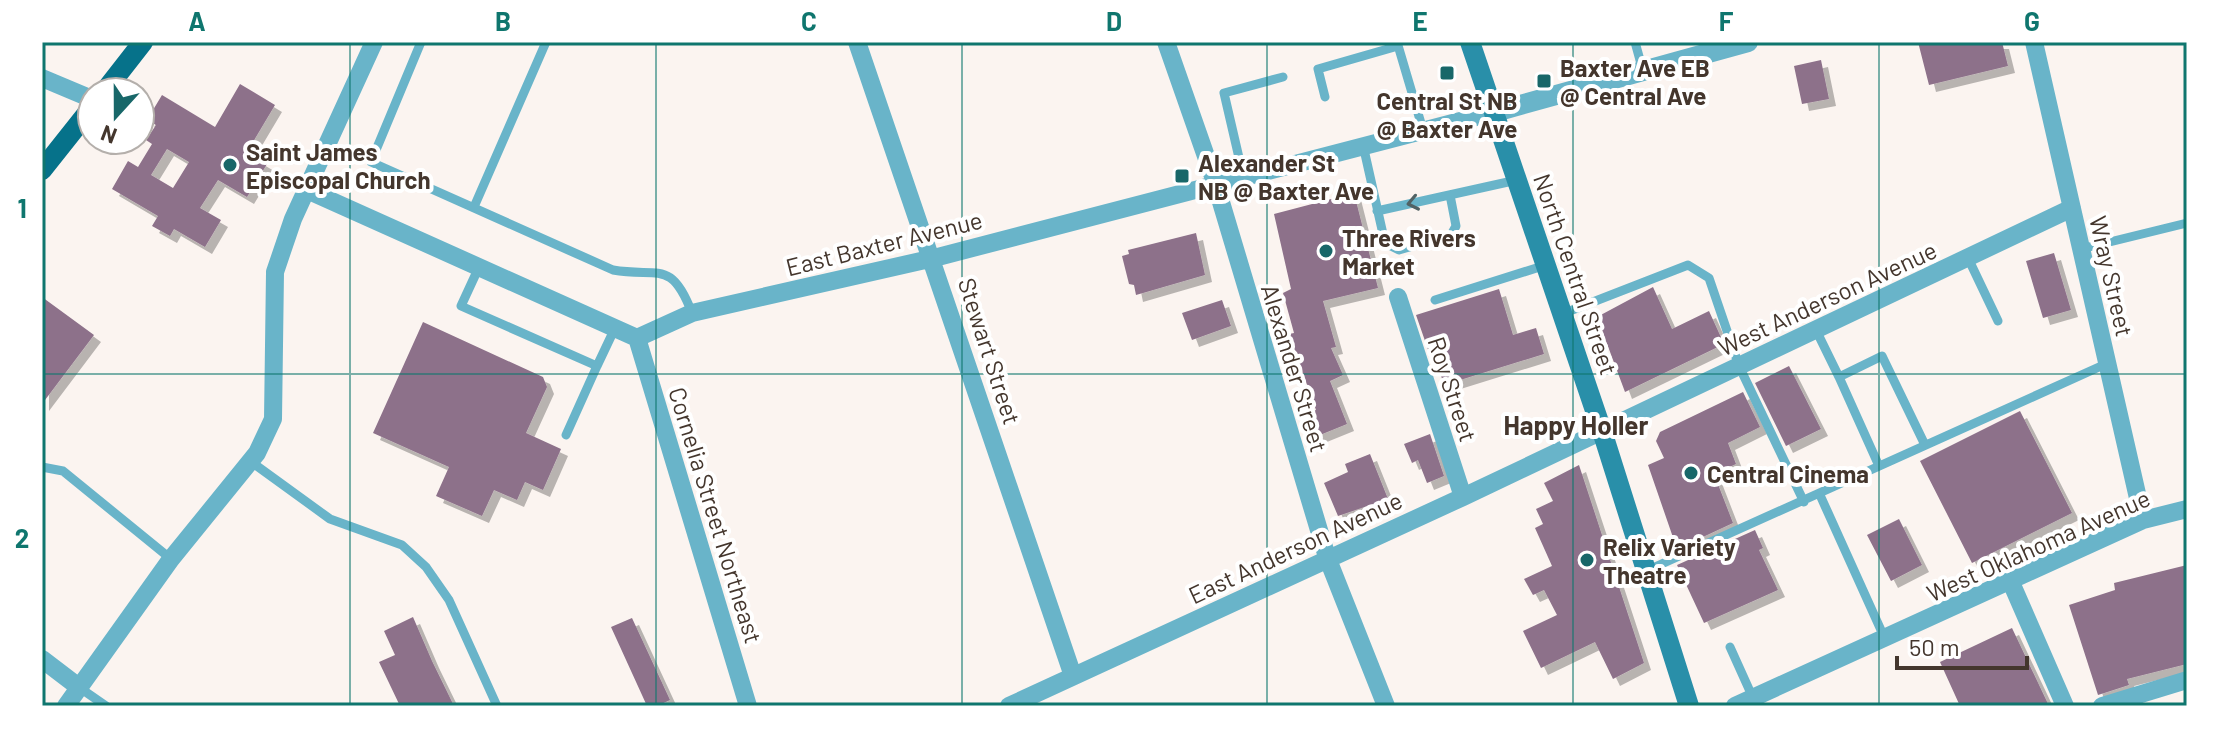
<svg xmlns="http://www.w3.org/2000/svg" width="2229" height="748" font-family="Barlow,sans-serif">
  <style>
    .building { fill: #8d718a; fill-rule: evenodd; filter: url(#shadow) }
    .lines { fill: none; stroke-linecap: round; stroke-linejoin: round }
    .service { stroke: #69b4c9; stroke-width: 9 }
    .minor { stroke: #69b4c9; stroke-width: 18 }
    .tertiary { stroke: #69b4c9; stroke-width: 20 }
    .secondary { stroke: #298fa9; stroke-width: 20 }
    .primary { stroke: #06728a; stroke-width: 20 }
    .oneway { stroke: #516264 }
    .grid { fill: none; stroke: #0f766e; stroke-width: 2; stroke-opacity: 0.55 }
    .poi-dot { fill: #186769; stroke: #fff; stroke-width: 3 }
    .labels { text-anchor: middle; dominant-baseline: central; stroke-width: 8; stroke-linejoin: round; paint-order: stroke }
    .poi-label { font-size: 24px; font-weight: bold; fill: #44362d; stroke: #fff; text-anchor: start }
    .street-label { font-size: 24px; fill: #44362d; stroke: #fff }
    .neighbourhood-label { font-size: 26px; font-weight: bold; fill: #44362d; stroke: #fff }
    .neatline { fill: none; stroke: #0f766e; stroke-width: 3 }
    .grid-label { font-size: 26px; text-anchor: middle; font-weight: bold; fill: #0f766e }
  </style>
  <defs>
    <filter id="shadow"><feDropShadow dx="7" dy="7" stdDeviation="0" flood-color="#0004"/></filter>
  </defs>
  <rect width="100%" height="100%" fill="#fbf4f0"/>
  <path class="building" d="M 1918,42 L 2002,42 L 2008,66 L 1929,85 Z
    M 1821,60 L 1829,99 L 1802,104 L 1794,66 Z
    M 240,84 L 275,105 L 247,152 L 267,164 L 247,197 L 218,180 L 200,208 L 221,220 L 205,247 L 174,229 L 170,236 L 152,226 L 158,216 L 112,189 L 128,161 L 138,167 L 152,144 L 146,140 L 156,125 L 147,120 L 162,95 L 215,127 ZM 167,149 L 189,162 L 173,188 L 151,175 Z
    M 1354,193 L 1378,288 L 1323,301 L 1336,347 L 1331,348 L 1343,375 L 1330,381 L 1347,424 L 1315,437 L 1306,414 L 1316,410 L 1289,334 L 1294,333 L 1283,293 L 1291,289 L 1274,214 Z
    M 1196,233 L 1205,275 L 1136,295 L 1134,285 L 1129,284 L 1122,256 L 1129,254 L 1128,250 Z
    M 2054,253 L 2071,310 L 2043,318 L 2026,261 Z
    M 1653,287 L 1672,329 L 1709,311 L 1724,344 L 1625,392 L 1597,317 Z
    M 1499,289 L 1513,335 L 1536,328 L 1544,354 L 1444,385 L 1436,360 L 1432,361 L 1416,315 Z
    M 42,297 L 94,335 L 42,404 Z
    M 1222,300 L 1231,326 L 1192,340 L 1182,313 Z
    M 423,322 L 543,377 L 547,387 L 526,433 L 561,449 L 543,490 L 525,482 L 517,500 L 494,490 L 482,516 L 436,496 L 449,467 L 373,433 Z
    M 1789,366 L 1821,429 L 1786,446 L 1755,383 Z
    M 1743,392 L 1760,427 L 1728,443 L 1736,464 L 1714,474 L 1733,523 L 1677,549 L 1648,465 L 1664,458 L 1656,441 L 1660,432 Z
    M 2020,411 L 2072,513 L 1972,563 L 1920,461 Z
    M 1430,434 L 1444,476 L 1427,483 L 1418,460 L 1412,463 L 1404,444 Z
    M 1370,454 L 1388,499 L 1338,516 L 1324,483 L 1348,472 L 1345,464 Z
    M 1579,465 L 1644,663 L 1613,679 L 1595,642 L 1541,668 L 1523,631 L 1557,615 L 1544,590 L 1533,595 L 1524,579 L 1552,566 L 1535,528 L 1543,524 L 1536,509 L 1553,501 L 1544,483 Z
    M 1899,519 L 1922,565 L 1891,581 L 1867,535 Z
    M 1755,530 L 1763,548 L 1759,550 L 1778,590 L 1704,623 L 1677,565 Z
    M 2187,565 L 2187,664 L 2127,679 L 2129,685 L 2098,695 L 2069,605 L 2115,590 L 2114,583 Z
    M 413,617 L 432,661 L 454,706 L 400,706 L 379,662 L 395,655 L 384,631 Z
    M 632,618 L 670,700 L 657,706 L 647,706 L 611,627 Z
    M 2012,628 L 2049,706 L 1960,706 L 1940,662 Z"/>
  <g class="lines">
    <path class="service" d="M 421,42 L 371,162 L 613,270 C 658,278 671,258 692,313
      M 1397,42 L 1423,130
      M 1635,42 L 1643,71
      M 1325,97 L 1318,69 L 1398,46
      M 1363,145 L 1385,243 L 1399,250 L 1451,235 L 1456,226 L 1450,195
      M 1243,175 L 1224,93 L 1283,77
      M 474,207 L 546,42
      M 1377,211 L 1517,180
      M 2081,249 L 2187,223
      M 1968,258 L 1998,321
      M 479,267 L 461,306 L 597,366 L 615,328
      M 1435,300 L 1546,265
      M 1562,314 L 1688,265 L 1709,278 L 1739,366 L 1804,502
      M 1816,330 L 1839,377 L 1882,356 L 1925,445
      M 1839,377 L 1879,466
      M 566,435 L 597,366
      M 250,461 L 330,519 L 402,545 L 426,567 L 449,600 L 497,706
      M 42,467 L 63,471 L 171,559
      M 1820,495 L 1885,639
      M 1646,571 L 2108,363
      M 1730,647 L 1753,698
      M 80,688 L 106,706"/>
    <path class="minor" d="M 857,42 L 1073,676
      M 1166,42 L 1215,182 L 1327,557 L 1386,706
      M 2034,42 L 2143,520
      M 42,78 L 92,99
      M 307,190 L 637,338 L 692,313 L 934,258 L 1495,112
      M 1398,297 L 1463,497
      M 637,338 L 748,706
      M 2010,580 L 2065,706
      M 42,659 L 80,688
      M 66,706 L 171,559 L 257,453 L 273,419 L 275,272 L 293,219 L 374,42
      M 1009,706 L 1463,497 L 2072,208
      M 1735,706 L 2143,520 L 2187,509
      M 2102,706 L 2187,680"/>
    <path class="tertiary" d="M 1495,112 L 1748,42"/>
    <path class="secondary" d="M 1470,42 L 1602,431 L 1689,706"/>
    <path class="primary" d="M 104,92 L 143,42
      M 42,170 L 92,107"/>
  </g>
  <defs><path id="oneway-chevron" d="M-2-3.5L2.5 0L-2 3.5" fill="none" stroke-width="1.6" stroke-linecap="round" stroke-linejoin="round" transform="scale(2)"/></defs>
  <use class="oneway" href="#oneway-chevron" transform="translate(1413 203) rotate(168)"/>
  <path class="grid" d="M 350,42 L 350,706M 656,42 L 656,706M 962,42 L 962,706M 1267,42 L 1267,706M 1573,42 L 1573,706M 1879,42 L 1879,706M 42,374 L 2187,374"/>
  <g class="poi-dot">
    <rect x="1439" y="65" width="16" height="16" rx="4"/>
    <rect x="1536" y="73" width="16" height="16" rx="4"/>
    <circle cx="230" cy="165" r="8"/>
    <rect x="1174" y="168" width="16" height="16" rx="4"/>
    <circle cx="1326" cy="251" r="8"/>
    <circle cx="1691" cy="473" r="8"/>
    <circle cx="1587" cy="560" r="8"/>
  </g>
  <g class="labels">
    <g class="poi-label">
      <text x="1560" y="67">Baxter Ave EB<tspan x="1560" dy="28">@ Central Ave</tspan></text>
      <text x="1447" y="100" text-anchor="middle">Central St NB<tspan x="1447" dy="28">@ Baxter Ave</tspan></text>
      <text x="246" y="151">Saint James<tspan x="246" dy="28">Episcopal Church</tspan></text>
      <text x="1198" y="162">Alexander St<tspan x="1198" dy="28">NB @ Baxter Ave</tspan></text>
      <text x="1342" y="237">Three Rivers<tspan x="1342" dy="28">Market</tspan></text>
      <text x="1707" y="473">Central Cinema</text>
      <text x="1603" y="546">Relix Variety<tspan x="1603" dy="28">Theatre</tspan></text>
    </g>
    <g class="street-label">
      <text transform="translate(884 243) rotate(-14)">East Baxter Avenue</text>
      <text transform="translate(1576 274) rotate(71)">North Central Street</text>
      <text transform="translate(2112 276) rotate(77)">Wray Street</text>
      <text transform="translate(1827 298) rotate(-25)">West Anderson Avenue</text>
      <text transform="translate(990 351) rotate(72)">Stewart Street</text>
      <text transform="translate(1295 368) rotate(73)">Alexander Street</text>
      <text transform="translate(1453 389) rotate(72)">Roy Street</text>
      <text transform="translate(716 515) rotate(73)">Cornelia Street Northeast</text>
      <text transform="translate(2038 545) rotate(-24)">West Oklahoma Avenue</text>
      <text transform="translate(1295 547) rotate(-25)">East Anderson Avenue</text>
    </g>
    <g class="neighbourhood-label">
      <text x="1576" y="424">Happy Holler</text>
    </g>
  </g>
  <rect width="2229" height="748" fill="none" stroke="#ffffff" stroke-width="88"/>
  <g transform="translate(116 116) rotate(201)"><circle r="38" fill="#ffffff" stroke="#b4afab" stroke-width="2"/>
  <path d="M0-6L14 30L0 20L-14 30Z" fill="#186769"/>
  <text y="-12" font-size="22" font-weight="bold" text-anchor="middle" fill="#44362d">N</text>
  </g>
  <path d="M1897 656v12h130v-12" fill="none" stroke="#44362d" stroke-width="4"/>
  <text x="1909" y="656" font-size="24" fill="#44362d" stroke="#ffffff" stroke-width="6" paint-order="stroke">50 m</text>
  <rect x="44" y="44" width="2141" height="660" class="neatline"/>
  <g class="grid-label">
    <text x="197" y="31">A</text>
    <text x="503" y="31">B</text>
    <text x="809" y="31">C</text>
    <text x="1114" y="31">D</text>
    <text x="1420" y="31">E</text>
    <text x="1726" y="31">F</text>
    <text x="2032" y="31">G</text>
    <text x="22" y="218">1</text>
    <text x="22" y="548">2</text>
  </g>
</svg>
